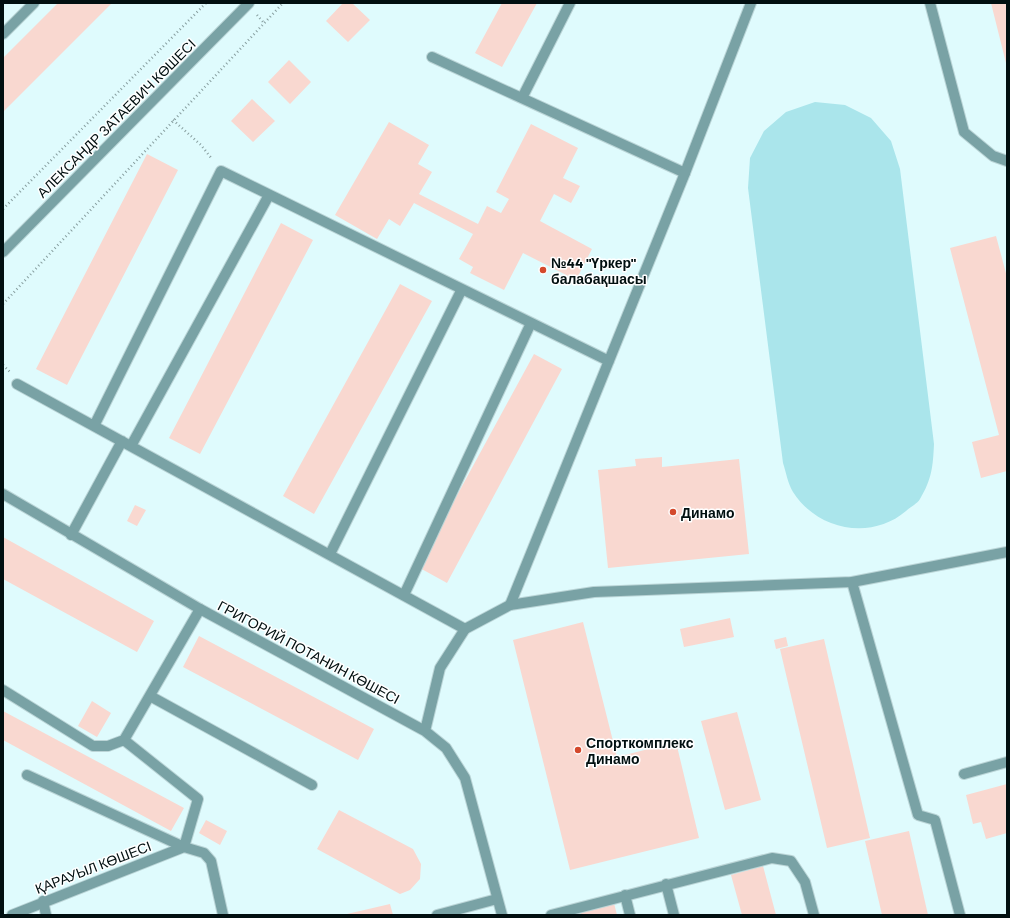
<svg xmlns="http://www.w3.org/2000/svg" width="1010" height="918" font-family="Barlow,sans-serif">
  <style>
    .green { fill: #aae5eb }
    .building { fill: #f9d8d0 }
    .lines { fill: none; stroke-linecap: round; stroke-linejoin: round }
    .service-casing { stroke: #bbd5d7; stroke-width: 12 }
    .minor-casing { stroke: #bbd5d7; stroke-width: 12 }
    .tertiary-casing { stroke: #bbd5d7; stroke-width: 12 }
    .path { stroke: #879e9f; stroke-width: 2.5; stroke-dasharray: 1 3; stroke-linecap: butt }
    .service { stroke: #79a2a5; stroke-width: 10 }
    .minor { stroke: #79a2a5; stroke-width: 10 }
    .tertiary { stroke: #79a2a5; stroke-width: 10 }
    .poi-dot { fill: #d4492c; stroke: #fff; stroke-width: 1.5 }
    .labels { text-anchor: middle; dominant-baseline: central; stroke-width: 3; stroke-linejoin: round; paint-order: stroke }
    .street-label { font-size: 14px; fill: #010f10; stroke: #fff }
    .poi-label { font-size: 14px; font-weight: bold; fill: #010f10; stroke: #fff; text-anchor: start }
  </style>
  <rect width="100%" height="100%" fill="#dffbfd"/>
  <path class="green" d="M 815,102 L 845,105 L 871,118 L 891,141 L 900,169 L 934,444 C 933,466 932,479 920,499 C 917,504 910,507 906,511 C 871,541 817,530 793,492 C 788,484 786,472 783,463 L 748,188 L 750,158 L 764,131 L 786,112 Z"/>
  <path class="building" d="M 58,3 L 112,3 L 3,112 L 3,58 Z
    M 343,3 L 352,3 L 370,20 L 348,42 L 326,21 Z
    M 502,3 L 537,3 L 502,67 L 475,53 Z
    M 991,3 L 1007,3 L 1007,63 L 1006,63 Z
    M 289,60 L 311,82 L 290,104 L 268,82 Z
    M 252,99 L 275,121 L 253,142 L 231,121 Z
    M 389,122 L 429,145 L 418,164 L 432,172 L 419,194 L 478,224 L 487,206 L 501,213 L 509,199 L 496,192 L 531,124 L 578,148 L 563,178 L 580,186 L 571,203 L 554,194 L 540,221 L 592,249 L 576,280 L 523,253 L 504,290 L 470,273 L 473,267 L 459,259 L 473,234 L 414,203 L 400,226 L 389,219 L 377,239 L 335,215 Z
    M 147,154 L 178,170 L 67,385 L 36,369 Z
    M 281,223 L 313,240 L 200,454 L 169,438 Z
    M 996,236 L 1007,277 L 1007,471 L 981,478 L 972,442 L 999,435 L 950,248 Z
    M 400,284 L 432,301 L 314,514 L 283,496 Z
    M 534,354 L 562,369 L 447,583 L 418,567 Z
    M 662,457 L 662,467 L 739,459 L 749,554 L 608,568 L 598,470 L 636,466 L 635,459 Z
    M 135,505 L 146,510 L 137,526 L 127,521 Z
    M 3,537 L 154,621 L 137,652 L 3,579 Z
    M 730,618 L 734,637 L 684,647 L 680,629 Z
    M 583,622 L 617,757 L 676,742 L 699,838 L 570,870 L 513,640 Z
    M 199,636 L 374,729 L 358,760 L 183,667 Z
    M 786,637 L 788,646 L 776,649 L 774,640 Z
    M 824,639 L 870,838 L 827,848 L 780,649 Z
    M 92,701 L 111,713 L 97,737 L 78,726 Z
    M 3,711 L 184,808 L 171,831 L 3,740 Z
    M 737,712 L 761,800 L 725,810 L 701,721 Z
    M 1007,784 L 1007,833 L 986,839 L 981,822 L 973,824 L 966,795 Z
    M 339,810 L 413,849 L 421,864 L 420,879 L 410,890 L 400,894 L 317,849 Z
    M 206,820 L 227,831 L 220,845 L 199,833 Z
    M 909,831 L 928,915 L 882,915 L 865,841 Z
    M 763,866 L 776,915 L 742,915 L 731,875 Z
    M 614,903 L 617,915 L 581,915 L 581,912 Z
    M 390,904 L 393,915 L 348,915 L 347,914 Z"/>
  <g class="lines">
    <defs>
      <path id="service" d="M 930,3 L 964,132 L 993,156 L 1007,161
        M 432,57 L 685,173
        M 522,98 L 570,3
        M 852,582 L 918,815 L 935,820 L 960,915
        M 964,774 L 1007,762
        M 666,884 L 674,915
        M 625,895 L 630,915
        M 437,915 L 497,899
        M 551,915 L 772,858 L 791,861 L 805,882 L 814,915"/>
      <path id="minor" d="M 3,34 L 34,3
        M 17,384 L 465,629
        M 94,426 L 221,171 L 609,361
        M 131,446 L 269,195
        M 71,535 L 122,441
        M 330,554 L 462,289
        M 404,595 L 531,323
        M 510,605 L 685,173 L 751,3
        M 3,690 L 93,746 L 108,746 L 124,740
        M 150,696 L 312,785
        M 27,775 L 184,847 L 204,853 L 211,861 L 223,915
        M 184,847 L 198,799 L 124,740 L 200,609
        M 43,901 L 46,915
        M 12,915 L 184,847"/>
      <path id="tertiary" d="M 3,252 L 249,3
        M 3,494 L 200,609 L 425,731 L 446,748 L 465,778 L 502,915
        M 425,731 L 440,668 L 465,629 L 510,605 L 594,592 L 852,582 L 1007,552"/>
    </defs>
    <use href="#service" class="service-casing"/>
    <use href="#minor" class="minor-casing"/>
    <use href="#tertiary" class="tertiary-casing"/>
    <path class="path" d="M 257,15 L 264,23
      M 173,120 L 201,145 L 212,159
      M 3,209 L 206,3
      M 3,304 L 283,3
      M 3,365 L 10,372"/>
    <use href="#service" class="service"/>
    <use href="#minor" class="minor"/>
    <use href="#tertiary" class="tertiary"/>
  </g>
  <g class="poi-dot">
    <circle cx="543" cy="270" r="4"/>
    <circle cx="673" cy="512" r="4"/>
    <circle cx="578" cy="750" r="4"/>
  </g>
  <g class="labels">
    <g class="street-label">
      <text transform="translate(116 118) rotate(-45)">АЛЕКСАНДР ЗАТАЕВИЧ КӨШЕСІ</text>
      <text transform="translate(309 652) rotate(28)">ГРИГОРИЙ ПОТАНИН КӨШЕСІ</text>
      <text transform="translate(93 867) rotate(-21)">ҚАРАУЫЛ КӨШЕСІ</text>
    </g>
    <g class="poi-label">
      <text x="551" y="262">№44 "Үркер"<tspan x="551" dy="16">балабақшасы</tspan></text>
      <text x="681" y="512">Динамо</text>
      <text x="586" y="742">Спорткомплекс<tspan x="586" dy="16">Динамо</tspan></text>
    </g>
  </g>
  <rect width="1010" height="918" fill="none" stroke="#010f10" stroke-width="8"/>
</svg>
